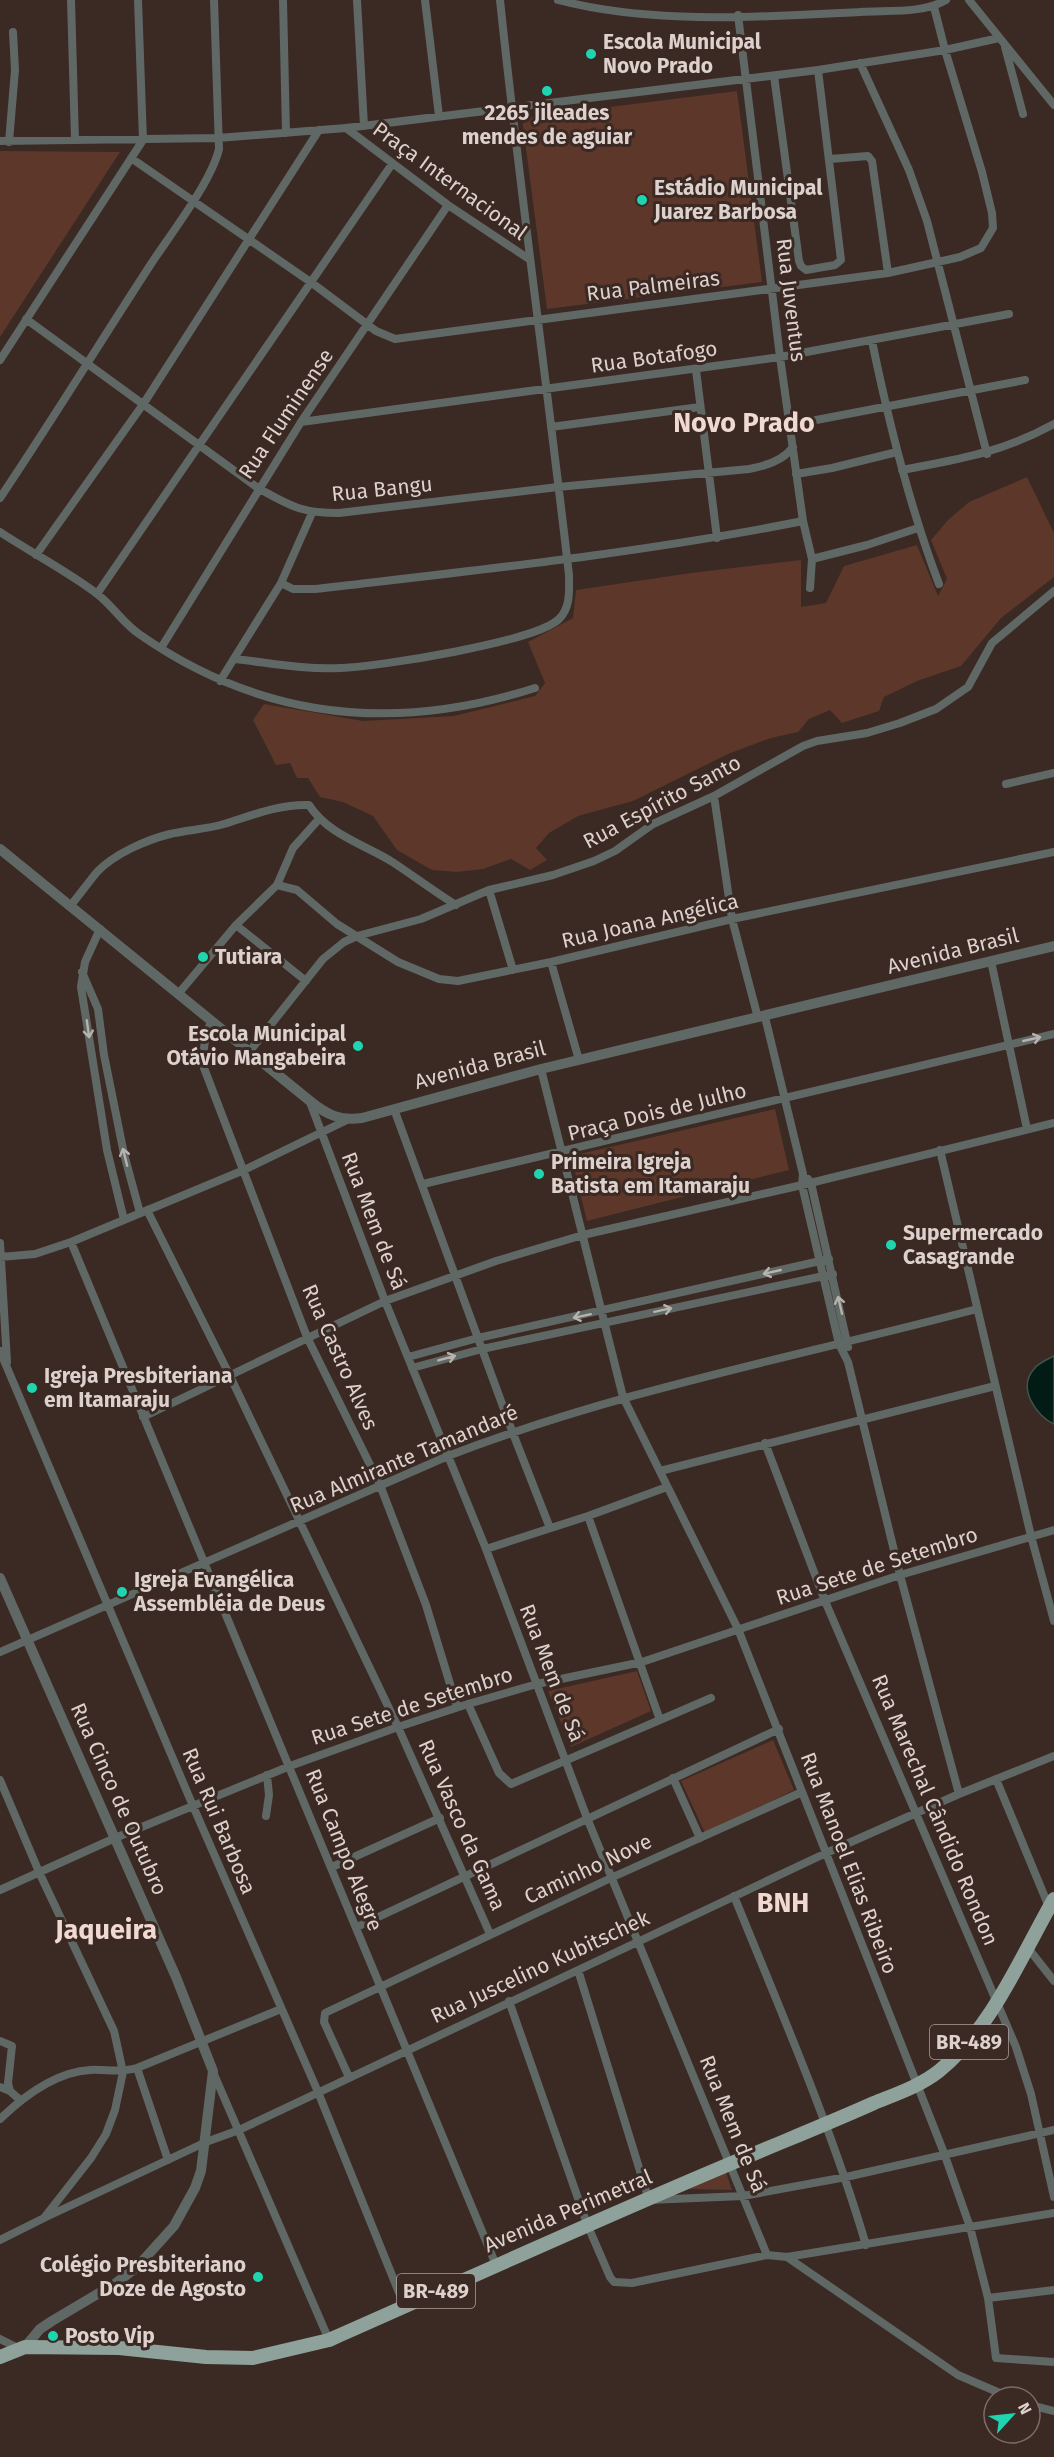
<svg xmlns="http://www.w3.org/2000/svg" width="1054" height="2457" font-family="'Fira Sans',sans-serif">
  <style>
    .green { fill: #5d372a }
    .water { fill: #021b15; stroke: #44524c; stroke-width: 1.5 }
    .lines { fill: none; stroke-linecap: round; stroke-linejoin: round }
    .minor { stroke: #5f6865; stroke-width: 8 }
    .tertiary { stroke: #5f6865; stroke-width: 10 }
    .primary { stroke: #8ea29b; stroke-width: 14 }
    .oneway { stroke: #b7b2ae }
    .poi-dot { fill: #1fd5b0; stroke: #3b2923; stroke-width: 2 }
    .labels { text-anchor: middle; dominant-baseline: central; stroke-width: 6; stroke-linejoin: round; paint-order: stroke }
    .shield { fill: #3b2923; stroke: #ac9f9a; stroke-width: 1.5 }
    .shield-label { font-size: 20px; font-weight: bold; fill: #ddd1cd }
    .poi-label { font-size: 21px; font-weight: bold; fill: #ddd1cd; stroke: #3b2923; text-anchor: start }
    .street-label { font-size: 21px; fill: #ddd1cd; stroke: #3b2923 }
    .district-label { font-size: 27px; font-weight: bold; fill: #f1d9d2; stroke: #3b2923 }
  </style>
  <rect width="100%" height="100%" fill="#3b2923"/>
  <path class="green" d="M 737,91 L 762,282 L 547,309 L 522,118 Z
    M 0,151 L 120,152 L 0,337 Z
    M 1027,477 L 1054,533 L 1054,577 L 1001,618 L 961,666 L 917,681 L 884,697 L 879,711 L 842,723 L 830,710 L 809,719 L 798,732 L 771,738 L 728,754 L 633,801 L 578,816 L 549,833 L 536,848 L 547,860 L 530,870 L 511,859 L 483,869 L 457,872 L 432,870 L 397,850 L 373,816 L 343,802 L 320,797 L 308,778 L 297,778 L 290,763 L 276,765 L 253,720 L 264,704 L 363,721 L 454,716 L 535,696 L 545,683 L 528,642 L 573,618 L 576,590 L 691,573 L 801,560 L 801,607 L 826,603 L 844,566 L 917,545 L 938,596 L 947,579 L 931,540 L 948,520 L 969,502 Z
    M 775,1109 L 789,1170 L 587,1221 L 571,1156 Z
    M 637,1671 L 651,1711 L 571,1747 L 548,1691 Z
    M 773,1740 L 794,1790 L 705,1833 L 681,1781 Z
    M 726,2172 L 732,2190 L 686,2189 Z"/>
  <path class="water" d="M 1054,1356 L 1054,1424 C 1036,1416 1017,1388 1034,1369 C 1038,1363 1048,1359 1054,1356 Z"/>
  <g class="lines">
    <path class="minor" d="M 71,0 L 75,140
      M 283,0 L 286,133
      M 357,0 L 364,126
      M 425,0 L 439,116
      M 558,0 C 653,25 763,17 860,12 C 887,10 922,14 946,0
      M 969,0 L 1054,105
      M 738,15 L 780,357 L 803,521 L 812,559 L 810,588
      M 1005,47 L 1023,114
      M 860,63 L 909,170 L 927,221 L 987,454
      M 774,76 L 799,261 L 801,266 L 806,270 L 835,265 L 841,260 L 818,70
      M 346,128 L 448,205 L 529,259
      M 0,141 L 218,138 L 346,128 L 818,70 L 945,50 L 999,38
      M 9,142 L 15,70 L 13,32
      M 131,158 L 312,283 L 376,331 L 395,339 L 888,273 L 960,257 L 981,248 L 993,228 L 992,213 L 982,172 L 945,50 L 934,7
      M 830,159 L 868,156 L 872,161 L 888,273
      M 26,319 L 258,488 C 291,506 300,513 339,513 L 558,487 L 749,469 C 765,466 783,461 793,447
      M 872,341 C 889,424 909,505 939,584
      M 0,360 L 143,140 L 138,0
      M 696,370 L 717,538
      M 301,422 L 780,357 L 1009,314
      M 790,425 L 1025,380
      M 551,427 L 700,407
      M 902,470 C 959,459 1001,453 1054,424
      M 796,474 L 832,468 L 897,452
      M 0,498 C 51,422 99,344 149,267 C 169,236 211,183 219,149 L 214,0
      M 0,532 C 32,553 67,571 96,593 C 112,605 123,623 139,634 C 262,720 395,733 535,688
      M 36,555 L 144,403 L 319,130
      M 812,559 L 867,545 L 918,528
      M 281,583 L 293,589 L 315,589 C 478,570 642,553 803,521
      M 97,594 L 392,164
      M 161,648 L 301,422 L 448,205
      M 235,659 C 270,663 306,670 340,668 C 378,667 535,642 559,619 C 571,607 569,590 569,575 C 547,383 520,192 500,0
      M 220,681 L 281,583 L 312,513
      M 1006,784 L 1054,773
      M 714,796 L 732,919 L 758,1018
      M 277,885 L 297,890 L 337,924 L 398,962 L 439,979 L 458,981 L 551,962 L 732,919 L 1054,852
      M 489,890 L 513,970
      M 71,905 C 80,894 88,883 97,872 C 114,854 146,840 170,834 C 188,830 207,829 224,824 C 253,815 279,804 309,805 C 328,835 366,845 394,863 C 415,877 435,892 456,905
      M 236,925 L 306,981
      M 100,929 L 85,962 L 81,987 L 107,1150 L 124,1220
      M 991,961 L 1027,1129
      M 551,962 L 579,1060
      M 82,972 L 98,1009 L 104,1055 L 124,1154 L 140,1213
      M 179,993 L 236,925 L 277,885 L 293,848 L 319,819
      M 765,1017 L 803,1174 L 802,1185 L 839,1344 L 848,1362 L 900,1575 L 959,1794
      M 211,1021 C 205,1038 202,1050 204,1068 L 307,1337 L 380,1485 L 426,1605 L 457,1707
      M 249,1052 L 323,959 L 344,942 L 357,936 L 421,919 L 489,890 L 553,875 L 594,861 L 615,851 L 653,824 L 714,796 L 803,746 L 817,741 L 867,733 L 900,723 L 936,709 L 968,687 L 992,643 L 1054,591
      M 541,1069 L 623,1397 L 738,1629 L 944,2153 L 970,2227 L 988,2298 L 996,2358 L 1054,2362
      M 310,1102 L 385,1301 L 486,1549 L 587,1818 L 767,2255
      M 394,1109 L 512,1431 L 550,1528
      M 940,1150 L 1031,1536 L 1054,1621
      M 808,1179 L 811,1183 L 848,1347
      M 423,1184 L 1054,1034
      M 147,1210 L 229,1374 L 398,1727 L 490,1934
      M 71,1242 L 496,2265
      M 0,1243 L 7,1362
      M 0,1257 L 35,1254 L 71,1242 L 244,1170 L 347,1120
      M 0,1351 L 193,1806 L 318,2092 L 404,2305
      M 408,1357 L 478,1338 L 829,1259
      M 412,1368 L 482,1349 L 833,1274
      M 143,1417 L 385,1301 L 496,1261 L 583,1235 L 802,1185 L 1054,1123
      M 765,1443 L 825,1601 L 1016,2047 L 1031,2094 L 1054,2197
      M 660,1471 L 995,1386
      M 588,1516 L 660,1720
      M 486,1549 L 588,1516 L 667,1487
      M 0,1652 L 448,1456 C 619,1390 800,1356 977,1309
      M 468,1704 L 499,1773 L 511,1784 L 711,1698
      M 673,1778 L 700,1838
      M 996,1779 L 1049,1907
      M 0,1780 L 39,1872 L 114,2031 L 123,2072 L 115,2110 L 106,2134 L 91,2158 L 44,2218 L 0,2240
      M 266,1816 L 269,1795 L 267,1775
      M 332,1867 L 440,1818
      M 0,1890 L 115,1838 L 290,1766 L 398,1727 L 468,1704 L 537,1684 L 642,1662 L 900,1575 L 1054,1530
      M 734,1896 C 781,2012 831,2126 866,2245
      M 357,1927 L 779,1729
      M 1028,1948 L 1054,1981
      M 578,1970 L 649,2200 L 743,2196 L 846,2177 L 1054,2130
      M 509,2001 L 587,2224 L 610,2277 L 614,2282 L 632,2283 L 767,2255 L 787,2257 L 1054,2213
      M 0,2041 L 12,2046 L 8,2083 L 10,2091
      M 137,2068 L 168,2160
      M 213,2072 L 329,2340
      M 349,2077 L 324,2022 L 325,2013 L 613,1877 L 802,1792
      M 0,2087 L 10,2091 L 20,2100
      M 0,2119 C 24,2096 55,2072 90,2070 C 107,2069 119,2073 137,2068 L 281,2009
      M 44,2218 L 206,2142 L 239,2130 L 824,1854 L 959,1794 L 1054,1756
      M 787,2257 L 958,2375 L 1009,2397
      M 988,2298 L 1054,2290
      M 0,2339 L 20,2349
      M 1030,2405 L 1054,2411"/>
    <path class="tertiary" d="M 0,849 L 310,1101 C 327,1115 340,1121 362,1118 L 541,1069 L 1054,946
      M 0,1578 L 176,1977 L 213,2071 L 201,2171 L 195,2188 L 174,2226 L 137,2267 L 116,2283 L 52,2321 L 40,2329 L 25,2347"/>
    <path class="primary" d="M 0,2357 L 25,2347 L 119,2348 L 206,2357 L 253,2358 L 329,2340 C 463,2281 596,2220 732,2163 C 779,2143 827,2124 874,2103 C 896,2094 920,2086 939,2071 C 993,2027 1020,1958 1054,1899"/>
  </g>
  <defs><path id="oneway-shaft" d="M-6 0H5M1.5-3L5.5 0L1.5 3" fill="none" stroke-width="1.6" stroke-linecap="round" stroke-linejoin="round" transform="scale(1.5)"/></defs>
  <g class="oneway">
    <use href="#oneway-shaft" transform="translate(88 1029) rotate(82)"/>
    <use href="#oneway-shaft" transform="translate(1032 1039) rotate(-13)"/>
    <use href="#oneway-shaft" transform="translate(125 1157) rotate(-104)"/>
    <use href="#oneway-shaft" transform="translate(772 1272) rotate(167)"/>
    <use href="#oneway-shaft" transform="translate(840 1305) rotate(-103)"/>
    <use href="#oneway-shaft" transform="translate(663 1310) rotate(-12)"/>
    <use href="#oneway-shaft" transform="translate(582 1316) rotate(168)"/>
    <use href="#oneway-shaft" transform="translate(447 1358) rotate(-15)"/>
  </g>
  <g class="poi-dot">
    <circle cx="591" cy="54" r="6"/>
    <circle cx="547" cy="91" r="6"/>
    <circle cx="642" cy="200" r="6"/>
    <circle cx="203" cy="957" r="6"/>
    <circle cx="358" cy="1046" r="6"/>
    <circle cx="539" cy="1174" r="6"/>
    <circle cx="891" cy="1245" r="6"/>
    <circle cx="32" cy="1388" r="6"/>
    <circle cx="122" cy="1592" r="6"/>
    <circle cx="258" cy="2277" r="6"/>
    <circle cx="53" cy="2336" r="6"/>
  </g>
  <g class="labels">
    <g class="shield">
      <rect x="930" y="2025" width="78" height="34" rx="4.5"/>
      <rect x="397" y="2274" width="78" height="34" rx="4.5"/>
    </g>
    <g class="shield-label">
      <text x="969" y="2042">BR-489</text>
      <text x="436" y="2291">BR-489</text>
    </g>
    <g class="poi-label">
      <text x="603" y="42">Escola Municipal<tspan x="603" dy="24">Novo Prado</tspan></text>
      <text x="547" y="113" text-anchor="middle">2265 jileades<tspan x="547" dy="24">mendes de aguiar</tspan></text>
      <text x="654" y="188">Estádio Municipal<tspan x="654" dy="24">Juarez Barbosa</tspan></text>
      <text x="215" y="957">Tutiara</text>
      <text x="346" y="1034" text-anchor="end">Escola Municipal<tspan x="346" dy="24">Otávio Mangabeira</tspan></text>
      <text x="551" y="1162">Primeira Igreja<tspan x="551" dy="24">Batista em Itamaraju</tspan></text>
      <text x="903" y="1233">Supermercado<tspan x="903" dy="24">Casagrande</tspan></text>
      <text x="44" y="1376">Igreja Presbiteriana<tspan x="44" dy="24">em Itamaraju</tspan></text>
      <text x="134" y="1580">Igreja Evangélica<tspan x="134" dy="24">Assembléia de Deus</tspan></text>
      <text x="246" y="2265" text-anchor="end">Colégio Presbiteriano<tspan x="246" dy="24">Doze de Agosto</tspan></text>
      <text x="65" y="2336">Posto Vip</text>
    </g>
    <g class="street-label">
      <text transform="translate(450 181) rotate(36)">Praça Internacional</text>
      <text transform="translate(653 286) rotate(-7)">Rua Palmeiras</text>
      <text transform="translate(791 300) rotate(83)">Rua Juventus</text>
      <text transform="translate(654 357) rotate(-8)">Rua Botafogo</text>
      <text transform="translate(286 414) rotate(-56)">Rua Fluminense</text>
      <text transform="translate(382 489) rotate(-6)">Rua Bangu</text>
      <text transform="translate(662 802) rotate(-28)">Rua Espírito Santo</text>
      <text transform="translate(650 921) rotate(-13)">Rua Joana Angélica</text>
      <text transform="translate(953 951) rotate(-14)">Avenida Brasil</text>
      <text transform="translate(480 1065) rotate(-15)">Avenida Brasil</text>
      <text transform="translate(657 1112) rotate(-14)">Praça Dois de Julho</text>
      <text transform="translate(374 1221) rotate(69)">Rua Mem de Sá</text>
      <text transform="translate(340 1357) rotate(66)">Rua Castro Alves</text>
      <text transform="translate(404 1459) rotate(-23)">Rua Almirante Tamandaré</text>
      <text transform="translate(877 1566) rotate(-18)">Rua Sete de Setembro</text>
      <text transform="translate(552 1673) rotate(69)">Rua Mem de Sá</text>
      <text transform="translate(412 1706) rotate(-18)">Rua Sete de Setembro</text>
      <text transform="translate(119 1799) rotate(66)">Rua Cinco de Outubro</text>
      <text transform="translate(935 1810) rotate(67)">Rua Marechal Cândido Rondon</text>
      <text transform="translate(219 1821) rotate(67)">Rua Rui Barbosa</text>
      <text transform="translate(462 1825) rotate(66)">Rua Vasco da Gama</text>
      <text transform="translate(344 1850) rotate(68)">Rua Campo Alegre</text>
      <text transform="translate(849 1863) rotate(69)">Rua Manoel Elias Ribeiro</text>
      <text transform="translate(588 1869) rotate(-25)">Caminho Nove</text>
      <text transform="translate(540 1967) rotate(-25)">Rua Juscelino Kubitschek</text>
      <text transform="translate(733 2124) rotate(68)">Rua Mem de Sá</text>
      <text transform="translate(568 2211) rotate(-23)">Avenida Perimetral</text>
    </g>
    <g class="district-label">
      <text x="744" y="423">Novo Prado</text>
      <text x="783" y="1903">BNH</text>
      <text x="106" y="1930">Jaqueira</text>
    </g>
  </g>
  <g transform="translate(1012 2415) rotate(63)"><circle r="28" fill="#3b2923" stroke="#7c6c67" stroke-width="1.5"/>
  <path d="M0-4.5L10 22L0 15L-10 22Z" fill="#1fd5b0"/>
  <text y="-9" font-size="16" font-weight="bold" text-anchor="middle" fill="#ddd1cd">N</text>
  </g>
</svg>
